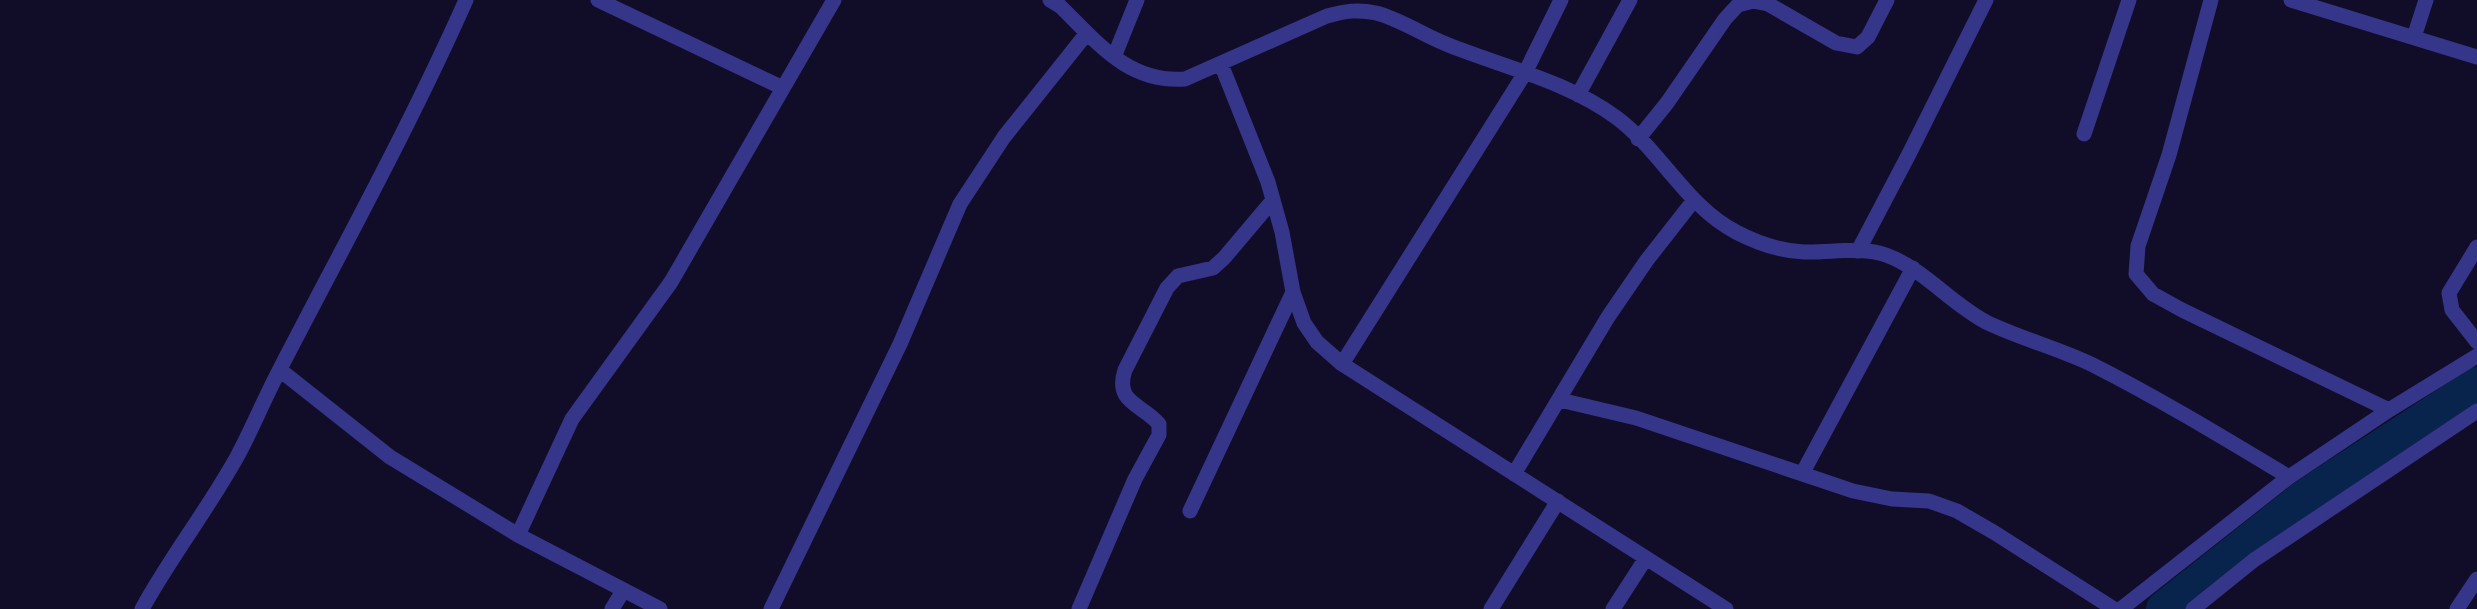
<svg xmlns="http://www.w3.org/2000/svg" width="2477" height="609" font-family="'Source Sans 3',sans-serif">
  <style>
    .lines { fill: none; stroke-linecap: round; stroke-linejoin: round }
    .canal { stroke: #08234c; stroke-width: 36 }
    .minor { stroke: #35358a; stroke-width: 15 }
  </style>
  <rect width="100%" height="100%" fill="#110d28"/>
  <g class="lines">
    <path class="canal" d="M 2164,609 L 2308,495 L 2477,385"/>
    <path class="minor" d="M 598,0 L 783,88
      M 1050,0 L 1060,6 C 1098,43 1128,83 1185,79 L 1327,16 C 1345,11 1358,9 1376,13 C 1400,19 1423,35 1446,44 C 1503,67 1567,81 1617,118 C 1661,151 1686,206 1736,232 C 1757,243 1780,251 1804,252 C 1830,253 1861,246 1886,255 C 1924,269 1950,303 1986,322 C 2021,339 2058,348 2093,365 C 2160,399 2224,438 2289,477
      M 2211,0 L 2169,155 L 2138,246 L 2136,274 L 2153,294 L 2182,310 L 2389,410
      M 2291,0 L 2477,57
      M 2414,37 L 2426,0
      M 1114,57 L 1137,0
      M 1221,64 L 1268,182 L 1282,232 L 1293,292 L 1304,323 L 1317,342 L 1342,364 L 1726,609
      M 1578,95 L 1630,0
      M 2084,134 L 2129,0
      M 1638,139 L 1667,103 L 1725,19 L 1738,5 L 1753,1 L 1768,4 L 1836,43 L 1857,47 L 1868,37 L 1887,0
      M 2477,247 L 2449,293 L 2452,310 L 2477,342
      M 1858,251 L 1909,154 L 1986,0
      M 1342,364 L 1525,73 L 1561,0
      M 280,370 L 390,457 L 518,535 L 660,609
      M 1560,400 L 1636,418 L 1853,491 L 1892,499 L 1929,501 L 1957,511 L 1995,533 L 2114,609
      M 1514,474 L 1608,317 L 1647,260 L 1694,200
      M 1802,474 L 1913,268
      M 1190,511 L 1293,292
      M 518,535 L 572,419 L 671,282 L 834,0
      M 142,609 C 171,556 209,508 238,455 C 253,427 265,397 280,369 C 343,247 410,126 466,0
      M 612,609 L 623,591
      M 771,609 L 900,344 L 960,204 L 1004,137 L 1087,33
      M 1079,609 L 1135,479 L 1159,435 L 1159,424 C 1142,404 1114,403 1125,370 L 1167,288 L 1178,276 L 1213,268 L 1224,258 L 1273,200
      M 1491,609 L 1558,501
      M 1613,609 L 1646,558
      M 2121,609 L 2289,477 L 2389,410 L 2477,356
      M 2193,609 L 2254,560 L 2477,411
      M 2457,609 L 2477,579"/>
  </g>
</svg>
